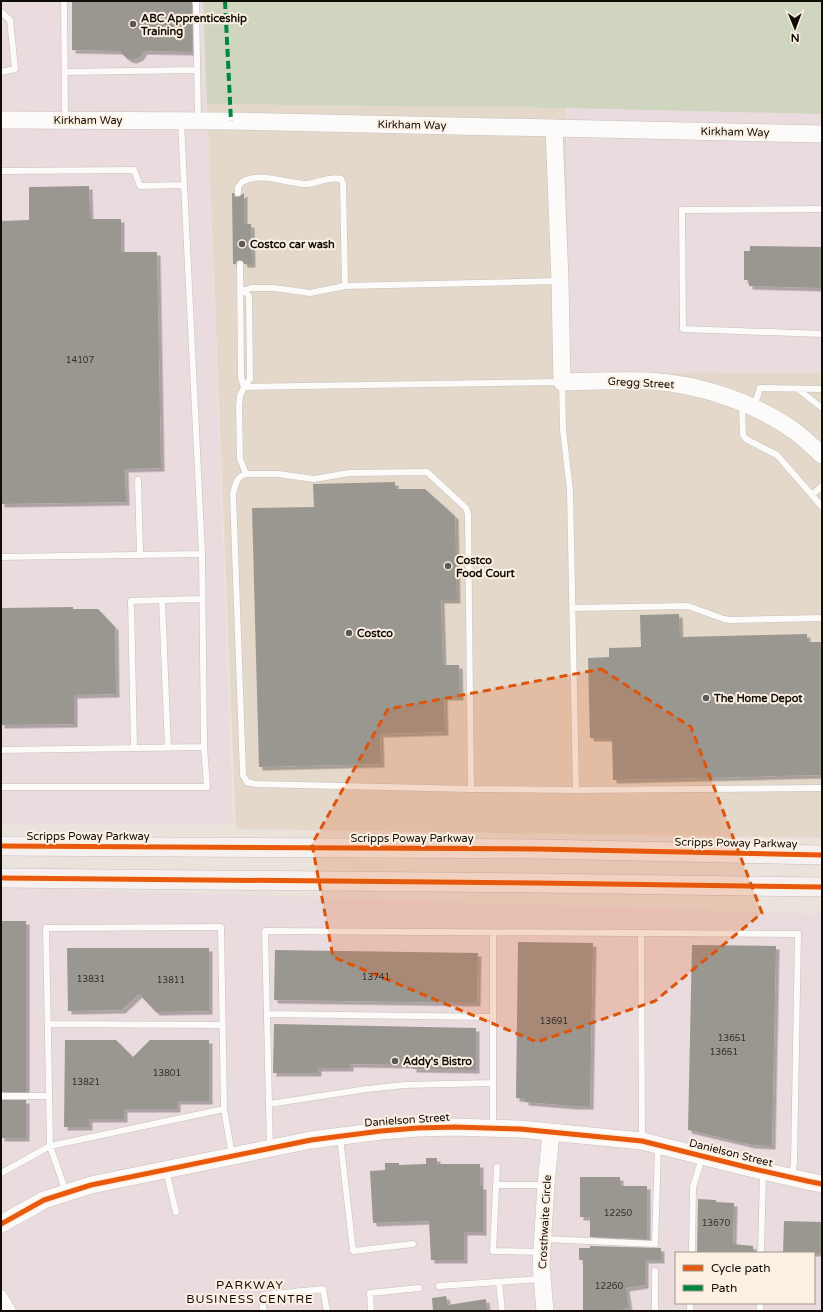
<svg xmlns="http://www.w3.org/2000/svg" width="823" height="1312" font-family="'Varela Round',sans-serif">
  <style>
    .built { fill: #e4d8cb }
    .industrial { fill: #eadbde; fill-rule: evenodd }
    .green { fill: #cfd5bf }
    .building { fill: #9a9791; filter: url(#shadow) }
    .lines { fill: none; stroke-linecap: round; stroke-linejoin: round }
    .lane-casing { stroke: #c5c1bc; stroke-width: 7 }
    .street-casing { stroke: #c5c1bc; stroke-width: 13 }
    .secondary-casing { stroke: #c5c1bc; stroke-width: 18 }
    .primary-casing { stroke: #c3c0bc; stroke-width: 20 }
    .lane { stroke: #fcfbfa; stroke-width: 6 }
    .street { stroke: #fcfbfa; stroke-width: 12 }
    .secondary { stroke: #fcfbfa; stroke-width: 17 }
    .primary { stroke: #f6f1f0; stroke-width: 19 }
    .quiet { stroke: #00873e; stroke-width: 4; stroke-dasharray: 8 4; stroke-linecap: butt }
    .cycleway-casing { stroke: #fcf0e3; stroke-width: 8 }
    .cycleway { stroke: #e8590c; stroke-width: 5 }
    .marked { fill: #dd550c; fill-opacity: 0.2; stroke: #dd550c; stroke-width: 3; stroke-dasharray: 8 5; stroke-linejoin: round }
    .poi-dot { fill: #5c5853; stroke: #fcf0e3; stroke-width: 1.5 }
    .labels { text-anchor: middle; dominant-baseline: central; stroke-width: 4; stroke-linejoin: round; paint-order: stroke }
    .number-label { font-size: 9px; fill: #32302b }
    .poi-label { font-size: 11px; font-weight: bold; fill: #100d09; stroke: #fcf0e3; text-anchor: start }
    .street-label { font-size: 11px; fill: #100d09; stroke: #fcf0e3 }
    .neighbourhood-label { font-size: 12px; letter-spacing: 1px; fill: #100d09; stroke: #fcf0e3 }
  </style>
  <defs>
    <filter id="shadow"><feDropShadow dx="3.5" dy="3.5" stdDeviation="0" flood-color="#0004"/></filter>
  </defs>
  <rect width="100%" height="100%" fill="#e9e3dc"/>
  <path class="built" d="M 207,104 L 566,108 L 570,372 L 822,373 L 822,838 L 236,829 Z"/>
  <path class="industrial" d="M 1,1 L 203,1 L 233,824 L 1,824 Z
    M 566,108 L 822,114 L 822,373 L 570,372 Z
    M 1,887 L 822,914 L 822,1311 L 1,1311 ZM 676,1253 L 814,1253 L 814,1303 L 676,1303 Z"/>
  <path class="green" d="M 203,1 L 822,1 L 822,114 L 566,108 L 207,104 Z"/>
  <path class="building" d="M 72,1 L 192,1 L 192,52 L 147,51 L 144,51 L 140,57 L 133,60 L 128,59 L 123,55 L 121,51 L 72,50 Z
    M 89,186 L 90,219 L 121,219 L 121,252 L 157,252 L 161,468 L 125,469 L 126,502 L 1,504 L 1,221 L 29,220 L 29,187 Z
    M 232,193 L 234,193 L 235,197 L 238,197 L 244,193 L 244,224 L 251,224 L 252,264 L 244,264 L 243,260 L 240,260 L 236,261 L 236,264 L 233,264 Z
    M 750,246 L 822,247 L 822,288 L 749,286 L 749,280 L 744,280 L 744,251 L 750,251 Z
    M 395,482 L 395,489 L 425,489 L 455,516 L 457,600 L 441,600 L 443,665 L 459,665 L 460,697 L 444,697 L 445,732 L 380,734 L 381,764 L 259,767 L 252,508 L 314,507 L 313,484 Z
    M 73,607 L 73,609 L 98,609 L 115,627 L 116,694 L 74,695 L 74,724 L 1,725 L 1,608 Z
    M 679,614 L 680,637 L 807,634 L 807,642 L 822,642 L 822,775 L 613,780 L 612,738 L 590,738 L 588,658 L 609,657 L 609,648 L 641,647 L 640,615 Z
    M 1,921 L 26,921 L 26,1092 L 1,1092 Z
    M 518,942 L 593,943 L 590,1106 L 574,1106 L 525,1102 L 525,1099 L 516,1098 Z
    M 692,945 L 776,946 L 772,1146 L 752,1145 L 688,1130 Z
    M 67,948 L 209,948 L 209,1011 L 156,1012 L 139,994 L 122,1010 L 68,1011 Z
    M 275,950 L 478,953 L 477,1003 L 274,1000 Z
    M 274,1024 L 476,1028 L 476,1070 L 413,1069 L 413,1065 L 350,1064 L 350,1068 L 318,1068 L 318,1073 L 273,1073 Z
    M 65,1040 L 116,1040 L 133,1057 L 150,1040 L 209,1040 L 209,1101 L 177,1101 L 177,1109 L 124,1109 L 124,1119 L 89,1119 L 89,1127 L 64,1127 Z
    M 1,1100 L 26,1100 L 26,1138 L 1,1138 Z
    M 426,1158 L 437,1158 L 437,1164 L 480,1164 L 480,1186 L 483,1186 L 483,1232 L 464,1232 L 464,1260 L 431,1260 L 429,1221 L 373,1223 L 370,1171 L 385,1170 L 385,1163 L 399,1163 L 399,1165 L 426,1164 Z
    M 580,1177 L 620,1177 L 620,1186 L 647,1186 L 647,1239 L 590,1237 L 590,1217 L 580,1217 Z
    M 698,1199 L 716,1200 L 716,1202 L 734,1203 L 733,1244 L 753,1246 L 753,1253 L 697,1253 Z
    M 784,1221 L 822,1222 L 822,1253 L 783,1253 Z
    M 590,1246 L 661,1248 L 661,1260 L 645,1260 L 645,1285 L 626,1288 L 629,1308 L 623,1308 L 623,1311 L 583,1311 L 583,1260 L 579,1260 L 579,1248 L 590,1248 Z
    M 446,1296 L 448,1305 L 486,1299 L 487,1311 L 433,1311 L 432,1298 Z"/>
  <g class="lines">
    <defs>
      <path id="lane" d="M 64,1 L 65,119
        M 196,1 L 198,119
        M 1,12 L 10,20 L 15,69 L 1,72
        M 65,72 L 197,70
        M 1,171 L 134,170 L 140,186 L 184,185
        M 238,193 L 238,187 L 242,182 C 260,171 288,184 307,184 C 318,183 329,176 341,179 L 343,183 L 345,286
        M 822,209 L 682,210 L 683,329 L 822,334
        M 240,264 L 241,378 L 244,387
        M 241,288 L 249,296 L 250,379 L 244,387 L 240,396 L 239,406 L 240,459 L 246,474
        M 244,291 L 251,288 L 274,288 L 310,293 L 345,286 L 559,281
        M 244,387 L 562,382 L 563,430 L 570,491 L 576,790 L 471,789 L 255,784 L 247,782 L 243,775 L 233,494 C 235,486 236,477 246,474 L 278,474 L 314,479 L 349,473 L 427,472 L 466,508 L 468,514 L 471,789
        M 799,390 L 822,408
        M 742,405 L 743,435 L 746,439 L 777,455 L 812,495
        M 754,407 L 760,388 L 822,389
        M 138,480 L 140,555
        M 822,486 L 812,495 L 822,507
        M 1,557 L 202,554 L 181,122
        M 572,608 L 688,606 L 724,619 L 730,620 L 822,618
        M 134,748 L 131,601 L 162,600
        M 168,748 L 162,600 L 202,599
        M 1,750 L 204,747
        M 1,787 L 207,787 L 204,747 L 202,554
        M 576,790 L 822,788
        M 493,933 L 493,1127
        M 641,933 L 642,1140
        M 267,1014 L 493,1017
        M 48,1024 L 223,1025
        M 1,1096 L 49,1096
        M 269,1104 L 367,1089 L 405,1085 L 493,1083
        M 224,1109 L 221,927 L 46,928 L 50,1146 L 224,1109 L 232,1155
        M 340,1137 L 353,1251 L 413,1244
        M 270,1148 L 265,931 L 798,934 L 794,1162 L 792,1177
        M 497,1167 L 493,1251 L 541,1252
        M 166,1171 L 176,1212
        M 1,1173 L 50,1146 L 66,1192
        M 496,1185 L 544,1185
        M 544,1239 L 655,1244 L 658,1147
        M 692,1253 L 693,1187 L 702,1158
        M 761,1253 L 763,1173
        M 499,1282 L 502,1311
        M 439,1286 L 541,1279
        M 263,1311 L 263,1295 L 323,1289 L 327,1311
        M 371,1311 L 370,1293 L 419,1288
        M 655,1311 L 655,1271
        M 690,1311 L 690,1303
        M 760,1311 L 760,1303"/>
      <path id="street" d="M 1,1296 L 10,1311"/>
      <path id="secondary" d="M 1,120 L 231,121 L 822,134
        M 554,128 L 560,281 L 562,382 C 591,381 621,380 650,381 C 700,384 757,403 797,433 C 806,440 814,448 822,455
        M 1,1224 L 44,1200 L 91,1185 L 311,1140 L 381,1131 L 417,1128 L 455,1127 L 520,1129 L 642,1141 L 754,1169 L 807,1181 L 822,1184
        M 545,1311 L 541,1265 L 546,1185 L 551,1132"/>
      <path id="primary" d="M 1,846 L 537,849 L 822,855
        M 1,878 L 537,883 L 822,887"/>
    </defs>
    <use href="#lane" class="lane-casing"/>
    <use href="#street" class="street-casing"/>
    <use href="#secondary" class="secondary-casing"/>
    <use href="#primary" class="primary-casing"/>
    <use href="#lane" class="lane"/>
    <use href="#street" class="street"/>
    <use href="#secondary" class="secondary"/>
    <use href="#primary" class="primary"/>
    <path class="quiet" d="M 225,1 L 231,121"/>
    <defs>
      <path id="cycleway" d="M 1,846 L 537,849 L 822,855
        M 1,878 L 537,883 L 822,887
        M 1,1224 L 44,1200 L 91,1185 L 311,1140 L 381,1131 L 417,1128 L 455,1127 L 520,1129 L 642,1141 L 754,1169 L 807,1181 L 822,1184"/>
    </defs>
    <use href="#cycleway" class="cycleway-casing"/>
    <use href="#cycleway" class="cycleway"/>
  </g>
  <path class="marked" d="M 601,669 L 691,727 L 762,913 L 655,1001 L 537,1042 L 333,957 L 312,844 L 388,709 Z"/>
  <g class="poi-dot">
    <circle cx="133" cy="24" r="4"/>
    <circle cx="242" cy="244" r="4"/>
    <circle cx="448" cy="566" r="4"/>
    <circle cx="349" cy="633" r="4"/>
    <circle cx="706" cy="698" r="4"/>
    <circle cx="395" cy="1061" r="4"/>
  </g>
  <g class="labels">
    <g class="number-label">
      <text x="80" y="360">14107</text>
      <text x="376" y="977">13741</text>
      <text x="91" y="979">13831</text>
      <text x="171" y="980">13811</text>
      <text x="554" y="1021">13691</text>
      <text x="732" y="1038">13651</text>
      <text x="724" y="1052">13651</text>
      <text x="167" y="1073">13801</text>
      <text x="86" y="1082">13821</text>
      <text x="618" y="1213">12250</text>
      <text x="716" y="1223">13670</text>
      <text x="609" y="1286">12260</text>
    </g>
    <g class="poi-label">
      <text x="141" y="18">ABC Apprenticeship<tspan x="141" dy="13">Training</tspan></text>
      <text x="250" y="244">Costco car wash</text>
      <text x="456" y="560">Costco<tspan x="456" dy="13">Food Court</tspan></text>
      <text x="357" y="633">Costco</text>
      <text x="714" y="698">The Home Depot</text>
      <text x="403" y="1061">Addy's Bistro</text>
    </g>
    <g class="street-label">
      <text x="88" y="120">Kirkham Way</text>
      <text transform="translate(412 125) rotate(1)">Kirkham Way</text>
      <text transform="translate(735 132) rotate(1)">Kirkham Way</text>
      <text transform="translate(641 383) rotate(3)">Gregg Street</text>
      <text x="88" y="836">Scripps Poway Parkway</text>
      <text x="412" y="838">Scripps Poway Parkway</text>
      <text transform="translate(736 843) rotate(1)">Scripps Poway Parkway</text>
      <text transform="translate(407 1120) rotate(-4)">Danielson Street</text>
      <text transform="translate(731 1153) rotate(14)">Danielson Street</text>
      <text transform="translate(545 1222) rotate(-87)">Crosthwaite Circle</text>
    </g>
    <g class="neighbourhood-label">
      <text x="250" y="1285">PARKWAY<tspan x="250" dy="14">BUSINESS CENTRE</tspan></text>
    </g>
  </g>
  <rect width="823" height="1312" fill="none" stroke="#100d09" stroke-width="4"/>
  <rect x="675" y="1252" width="140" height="52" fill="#fcf0e3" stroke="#9e958c"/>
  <rect x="683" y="1265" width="20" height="6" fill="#e8590c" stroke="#9e958c"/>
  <text x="711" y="1272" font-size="12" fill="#100d09">Cycle path</text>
  <rect x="683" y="1285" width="20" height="6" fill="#00873e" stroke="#9e958c"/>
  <text x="711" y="1292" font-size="12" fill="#100d09">Path</text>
  <g transform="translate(795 28) rotate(179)" stroke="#fcf0e3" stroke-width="3" paint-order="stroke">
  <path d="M0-3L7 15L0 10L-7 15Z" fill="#100d09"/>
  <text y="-6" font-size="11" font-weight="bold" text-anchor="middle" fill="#100d09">N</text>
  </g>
</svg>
